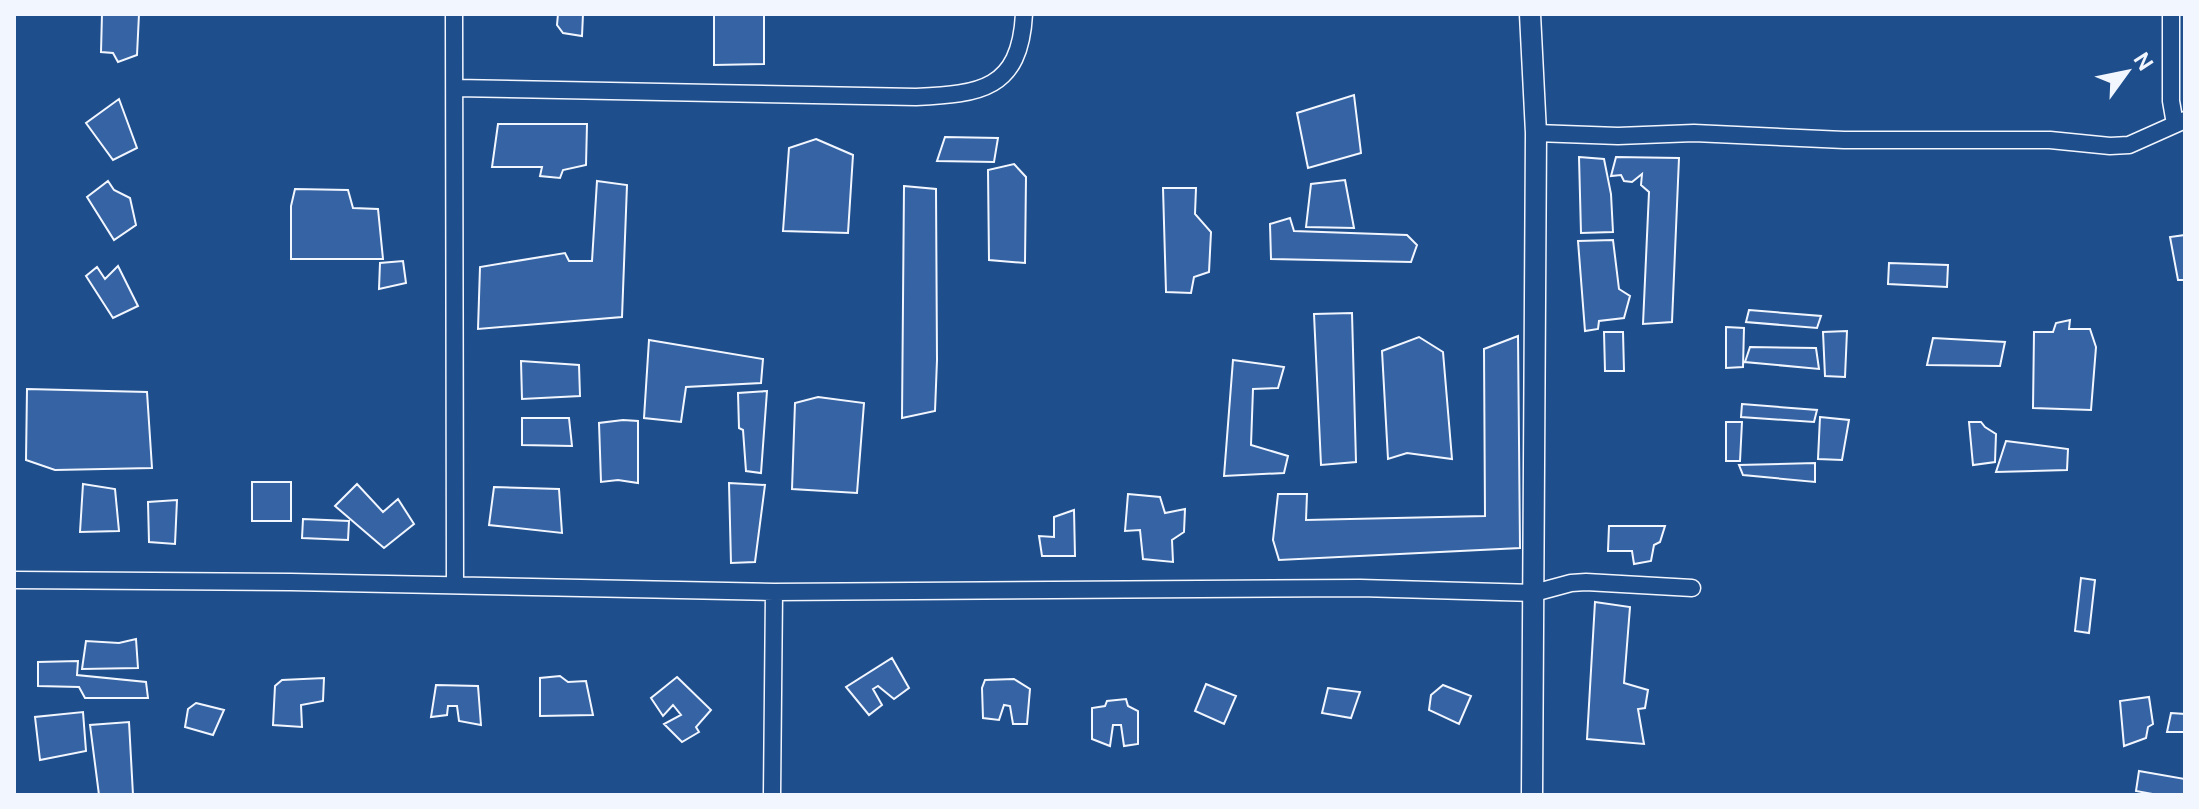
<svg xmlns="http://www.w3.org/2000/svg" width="2199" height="809" font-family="'DM Sans',sans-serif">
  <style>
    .building { fill: #3563a3; stroke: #f2f6ff; stroke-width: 2 }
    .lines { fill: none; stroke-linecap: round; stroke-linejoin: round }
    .minor-casing { stroke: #f2f6ff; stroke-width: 19 }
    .tertiary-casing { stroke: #f2f6ff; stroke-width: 23 }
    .minor { stroke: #1f4e8c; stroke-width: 16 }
    .tertiary { stroke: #1f4e8c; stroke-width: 20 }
  </style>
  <rect width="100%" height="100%" fill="#1f4e8c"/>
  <path class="building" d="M 102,14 L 139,14 L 137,55 L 118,62 L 113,53 L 101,52 Z
    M 558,14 L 583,14 L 582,36 L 563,33 L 557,25 Z
    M 714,14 L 764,14 L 764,64 L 714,65 Z
    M 1354,95 L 1361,153 L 1308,168 L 1297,113 Z
    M 119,99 L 137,148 L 113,160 L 86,123 Z
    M 498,124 L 587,124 L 586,165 L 563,170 L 560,178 L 540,176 L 542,167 L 492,167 Z
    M 945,137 L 998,138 L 994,162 L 937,161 Z
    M 816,139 L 853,155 L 848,233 L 783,231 L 789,148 Z
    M 1579,157 L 1604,159 L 1611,194 L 1613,232 L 1581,233 Z
    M 1616,157 L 1679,158 L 1672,322 L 1643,324 L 1649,192 L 1641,185 L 1642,174 L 1632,182 L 1624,181 L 1621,175 L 1611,176 Z
    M 1014,164 L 1026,177 L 1025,263 L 989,260 L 988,170 Z
    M 1345,180 L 1354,228 L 1306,227 L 1311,184 Z
    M 108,181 L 114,190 L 130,198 L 136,225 L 114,240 L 87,197 Z
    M 597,181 L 627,185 L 622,317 L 478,329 L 480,267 L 565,253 L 569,261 L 592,261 Z
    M 904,186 L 936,189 L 937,360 L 935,411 L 902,418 Z
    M 1163,188 L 1196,188 L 1195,214 L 1211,232 L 1209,272 L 1194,277 L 1191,293 L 1166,292 Z
    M 295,189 L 348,190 L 353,208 L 378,209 L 383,259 L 291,259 L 291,206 Z
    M 1290,218 L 1294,231 L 1407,235 L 1417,245 L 1411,262 L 1271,259 L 1270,224 Z
    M 2185,235 L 2185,280 L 2178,280 L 2170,237 Z
    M 1613,240 L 1619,289 L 1630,296 L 1624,318 L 1599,321 L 1598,329 L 1585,331 L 1578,241 Z
    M 403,261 L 406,283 L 379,289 L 380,263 Z
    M 1889,263 L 1948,265 L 1947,287 L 1888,284 Z
    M 118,266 L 138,306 L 113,318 L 86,276 L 97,267 L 105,279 Z
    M 1749,310 L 1821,316 L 1817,328 L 1746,322 Z
    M 1352,313 L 1356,462 L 1321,465 L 1314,314 Z
    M 2070,320 L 2069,329 L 2090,329 L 2096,347 L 2091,410 L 2033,408 L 2034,332 L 2053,332 L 2056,323 Z
    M 1726,327 L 1744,328 L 1743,367 L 1726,368 Z
    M 1847,331 L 1845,377 L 1825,376 L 1823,332 Z
    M 1604,332 L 1623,332 L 1624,371 L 1605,371 Z
    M 1518,336 L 1520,548 L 1279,560 L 1273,540 L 1278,494 L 1307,494 L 1306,520 L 1485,516 L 1484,349 Z
    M 1419,337 L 1443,352 L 1452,459 L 1407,453 L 1388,459 L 1382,351 Z
    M 1933,338 L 2005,342 L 2000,366 L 1927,365 Z
    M 649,340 L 763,359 L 761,383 L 686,387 L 681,422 L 644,418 Z
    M 1750,347 L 1816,348 L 1819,369 L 1745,362 Z
    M 1233,360 L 1284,367 L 1278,388 L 1253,389 L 1251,445 L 1288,456 L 1284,473 L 1224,476 Z
    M 521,361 L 579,365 L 580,396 L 522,399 Z
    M 27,389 L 147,392 L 152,468 L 55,470 L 26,460 Z
    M 767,391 L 761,473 L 746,471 L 743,430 L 739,428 L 738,393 Z
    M 818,397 L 864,403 L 857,493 L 792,489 L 795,403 Z
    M 1742,404 L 1817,410 L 1814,422 L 1741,417 Z
    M 1820,417 L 1849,420 L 1842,460 L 1818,459 Z
    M 522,418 L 569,418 L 572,446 L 522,445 Z
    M 623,420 L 638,421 L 638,483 L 618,480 L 601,482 L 599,423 Z
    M 1726,422 L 1742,422 L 1740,461 L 1726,461 Z
    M 1969,422 L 1981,422 L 1985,427 L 1996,434 L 1995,462 L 1973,465 Z
    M 2006,441 L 2068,449 L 2067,470 L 1996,472 Z
    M 1815,463 L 1815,482 L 1743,475 L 1739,465 Z
    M 252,482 L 291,482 L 291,521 L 252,521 Z
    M 729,483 L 765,485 L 755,562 L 731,563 Z
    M 83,484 L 115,489 L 119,531 L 80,532 Z
    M 357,484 L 383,512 L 398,499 L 414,524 L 384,548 L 335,506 Z
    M 494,487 L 559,489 L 562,533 L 489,525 Z
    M 1128,494 L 1160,497 L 1165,513 L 1185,509 L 1184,532 L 1172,540 L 1173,562 L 1143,559 L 1140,530 L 1125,531 Z
    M 177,500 L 175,544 L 149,542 L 148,502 Z
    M 1074,510 L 1075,556 L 1042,556 L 1039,536 L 1054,537 L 1054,517 Z
    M 303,519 L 349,521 L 348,540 L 302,538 Z
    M 1609,526 L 1665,526 L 1660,542 L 1654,545 L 1651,561 L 1634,564 L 1632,551 L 1608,551 Z
    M 2081,578 L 2095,580 L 2089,633 L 2075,631 Z
    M 1595,602 L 1630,607 L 1624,683 L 1648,690 L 1645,708 L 1638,709 L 1644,744 L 1587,739 Z
    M 136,639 L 138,668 L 82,669 L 86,641 L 119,643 Z
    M 892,658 L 909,688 L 894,699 L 878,686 L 873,689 L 882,705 L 869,715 L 846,687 Z
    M 78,661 L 77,675 L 146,682 L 148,698 L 85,698 L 79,687 L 38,686 L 38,662 Z
    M 560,676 L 568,682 L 586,681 L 593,715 L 540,716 L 540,678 Z
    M 677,677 L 711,710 L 696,727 L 699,732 L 682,742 L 664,724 L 681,715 L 673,705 L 663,716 L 651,698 Z
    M 324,678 L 323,701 L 301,705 L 302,727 L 273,725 L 275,686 L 282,680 Z
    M 1014,679 L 1030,689 L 1027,724 L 1013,724 L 1010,706 L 1004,705 L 999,720 L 983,718 L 982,688 L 985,680 Z
    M 1206,684 L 1236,696 L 1224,724 L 1195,711 Z
    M 436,685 L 478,686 L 481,725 L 459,721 L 457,706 L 448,706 L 447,715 L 431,717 Z
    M 1443,685 L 1471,696 L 1459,724 L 1429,710 L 1431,695 Z
    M 1328,688 L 1360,692 L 1351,718 L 1322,713 Z
    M 2149,697 L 2153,724 L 2148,727 L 2146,738 L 2124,746 L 2120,701 Z
    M 1126,699 L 1128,706 L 1138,711 L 1138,744 L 1124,746 L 1121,725 L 1113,725 L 1110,746 L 1092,739 L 1092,708 L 1105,706 L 1107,701 Z
    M 196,703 L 224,710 L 213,735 L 185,727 L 188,709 Z
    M 83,712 L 86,751 L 40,760 L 35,717 Z
    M 2171,713 L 2185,714 L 2185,732 L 2167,732 Z
    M 129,722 L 133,795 L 99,795 L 90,725 Z
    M 2139,771 L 2185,779 L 2185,795 L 2158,795 L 2136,791 Z"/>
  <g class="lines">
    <defs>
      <path id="minor" d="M 454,14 L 455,585
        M 2171,14 L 2171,101 L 2175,124
        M 456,88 L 916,97 C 980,94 1020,90 1024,14
        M 1536,133 L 1618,136 L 1694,133 L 1844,140 L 2050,140 L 2110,146 L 2129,145 L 2185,120
        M 14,580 L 291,582 L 774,592 L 1360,588 L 1534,593 L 1571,583 L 1586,582 L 1692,588
        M 772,795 L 774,592"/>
      <path id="tertiary" d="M 1530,14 L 1536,133 L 1532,795"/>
    </defs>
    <use href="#minor" class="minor-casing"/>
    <use href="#tertiary" class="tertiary-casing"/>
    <use href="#minor" class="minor"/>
    <use href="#tertiary" class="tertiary"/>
  </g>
  <rect width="2199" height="809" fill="none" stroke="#f2f6ff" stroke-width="32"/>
  <g transform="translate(2127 72) rotate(57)" stroke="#1f4e8c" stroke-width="6" paint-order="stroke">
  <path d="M0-6L14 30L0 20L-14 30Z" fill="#f2f6ff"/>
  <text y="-12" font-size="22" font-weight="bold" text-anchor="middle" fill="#f2f6ff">N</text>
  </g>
</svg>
